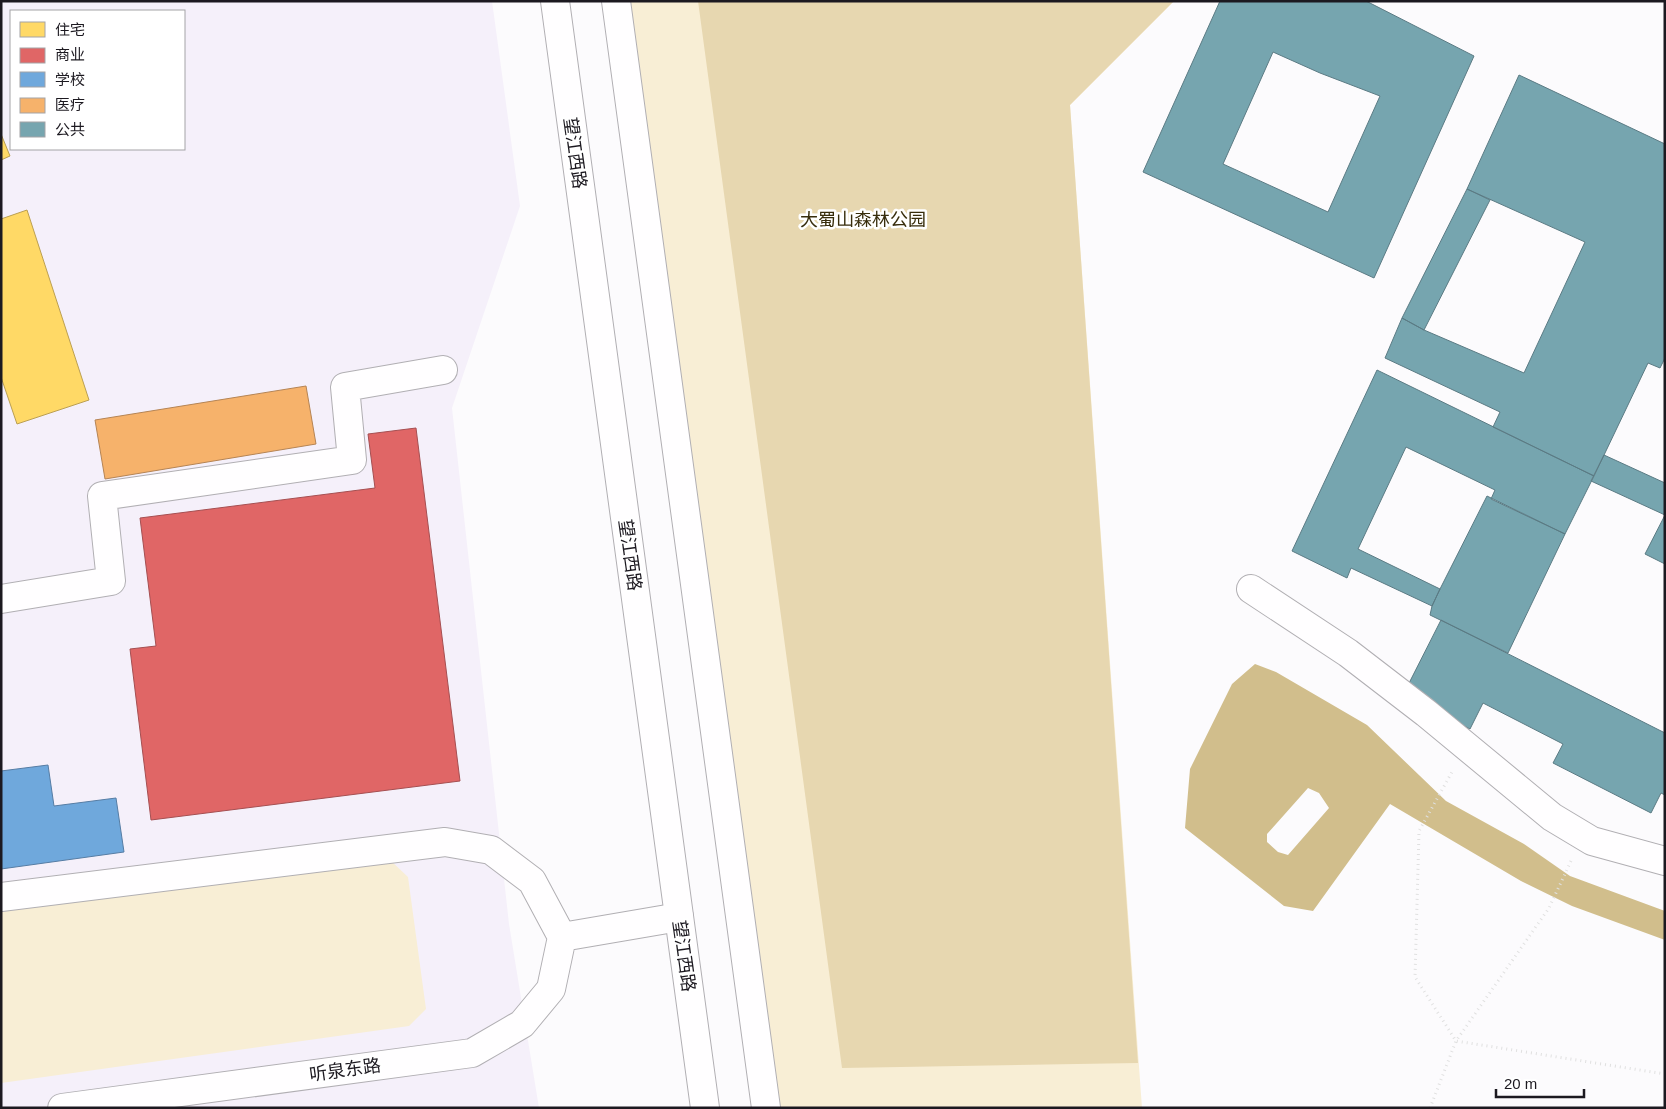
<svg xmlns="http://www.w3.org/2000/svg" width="1666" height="1109" font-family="Arial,'Noto Sans SC',sans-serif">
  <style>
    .built { fill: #f5f0fa; fill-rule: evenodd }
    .green { fill: #f8eed5 }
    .forest { fill: #e7d7b0 }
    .water { fill: #d1be8c; fill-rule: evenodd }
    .homes { fill: #ffd966; stroke: #bb9f51 }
    .shops { fill: #e06666; stroke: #a54f51 }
    .schools { fill: #6fa8dc; stroke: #567da4 }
    .health { fill: #f6b26b; stroke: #b58454 }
    .public { fill: #76a5af; stroke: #5b7b84; fill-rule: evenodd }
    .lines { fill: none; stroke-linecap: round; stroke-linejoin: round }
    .minor-casing { stroke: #b1afb3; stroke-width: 30 }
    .major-casing { stroke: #b1afb3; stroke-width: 30 }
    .path { stroke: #e0e0e0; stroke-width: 3; stroke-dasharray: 1 4; stroke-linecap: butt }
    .minor { stroke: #fffeff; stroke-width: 28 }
    .major { stroke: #fffeff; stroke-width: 28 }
    .labels { text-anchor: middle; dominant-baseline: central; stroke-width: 5; stroke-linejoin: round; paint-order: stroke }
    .street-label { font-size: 18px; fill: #1c1920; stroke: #fff }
    .park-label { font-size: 18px; fill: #382d0c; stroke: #fff }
  </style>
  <rect width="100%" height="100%" fill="#fcfbfd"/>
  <path class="built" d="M 1,1 L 492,1 L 520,206 L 452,408 L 509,924 L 539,1108 L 1,1108 ZM 11,11 L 184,11 L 184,149 L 11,149 Z"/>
  <path class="green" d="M 616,1 L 1174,1 L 1070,105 L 1142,1108 L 766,1108 Z
    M 389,859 L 408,877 L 426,1009 L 409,1026 L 1,1083 L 1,912 Z"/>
  <path class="forest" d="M 698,1 L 1174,1 L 1070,105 L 1138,1063 L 842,1068 Z"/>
  <path class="water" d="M 1255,664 L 1276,672 L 1367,725 L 1446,801 L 1524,844 L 1570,876 L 1665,911 L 1665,940 L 1572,906 L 1521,881 L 1390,804 L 1313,911 L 1284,906 L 1185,828 L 1190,769 L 1232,684 ZM 1308,788 L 1319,793 L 1329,808 L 1288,855 L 1278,852 L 1267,842 L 1267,834 Z"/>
  <path class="homes" d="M 1,134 L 10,156 L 1,160 Z
    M 27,210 L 89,400 L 17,424 L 1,377 L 1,219 Z"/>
  <path class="shops" d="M 416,428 L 460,781 L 151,820 L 130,649 L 156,646 L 140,518 L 375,488 L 368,434 Z"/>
  <path class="schools" d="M 48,765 L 54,806 L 116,798 L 124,852 L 1,869 L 1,771 Z"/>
  <path class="health" d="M 306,386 L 316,444 L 105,479 L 95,420 Z"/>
  <path class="public" d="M 1220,1 L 1366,1 L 1474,56 L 1374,278 L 1143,172 ZM 1273,52 L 1320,73 L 1380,96 L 1328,212 L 1223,164 Z
    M 1519,75 L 1665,144 L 1665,358 L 1660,368 L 1648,363 L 1594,476 L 1493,427 L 1500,412 L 1385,358 L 1402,318 L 1424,330 L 1524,373 L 1585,242 L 1467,189 Z
    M 1467,189 L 1490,200 L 1424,330 L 1402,318 Z
    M 1377,370 L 1594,476 L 1565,534 L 1491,499 L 1495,490 L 1406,447 L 1358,549 L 1440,589 L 1432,606 L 1351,568 L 1347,578 L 1292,551 Z
    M 1604,455 L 1665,483 L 1665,515 L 1591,481 Z
    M 1487,496 L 1565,534 L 1508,653 L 1430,615 L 1432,606 L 1440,589 Z
    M 1665,515 L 1665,564 L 1645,554 Z
    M 1441,620 L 1665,733 L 1665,795 L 1661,793 L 1651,813 L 1553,763 L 1563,744 L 1483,703 L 1470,729 L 1403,695 Z"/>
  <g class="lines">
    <defs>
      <path id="minor" d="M 1251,589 L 1348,653 L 1426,713 L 1552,817 L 1592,841 L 1665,861
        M 1,599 L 111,581 L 102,496 L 352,460 L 345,387 L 443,370
        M 1,897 L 445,842 L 491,850 L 532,881 L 562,937
        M 562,937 L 679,917
        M 62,1108 L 472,1053 L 522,1024 L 551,989 L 562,937"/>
      <path id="major" d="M 555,1 L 705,1108
        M 616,1 L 766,1108"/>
    </defs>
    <use href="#minor" class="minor-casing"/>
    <use href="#major" class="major-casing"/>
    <path class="path" d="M 1571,861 L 1549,908 L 1456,1041 L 1665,1074
      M 1430,1108 L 1456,1041 L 1415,977 L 1419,831 L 1452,772"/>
    <use href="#minor" class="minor"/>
    <use href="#major" class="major"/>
  </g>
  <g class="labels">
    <g class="street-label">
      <text transform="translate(575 153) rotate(82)">望江西路</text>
      <text transform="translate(630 555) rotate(82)">望江西路</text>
      <text transform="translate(684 956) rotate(82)">望江西路</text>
      <text transform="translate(345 1070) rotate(-8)">听泉东路</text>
    </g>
    <g class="park-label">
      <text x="863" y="220">大蜀山森林公园</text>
    </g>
  </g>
  <rect width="1666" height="1109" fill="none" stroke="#1c1920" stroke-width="5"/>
  <rect x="10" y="10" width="175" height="140" fill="#ffffff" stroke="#a4a3a6"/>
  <rect x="20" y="22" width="25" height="15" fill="#ffd966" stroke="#a4a3a6"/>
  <text x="55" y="35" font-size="15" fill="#1c1920">住宅</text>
  <rect x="20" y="48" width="25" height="15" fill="#e06666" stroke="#a4a3a6"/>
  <text x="55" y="60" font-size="15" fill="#1c1920">商业</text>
  <rect x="20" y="72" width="25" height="15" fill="#6fa8dc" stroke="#a4a3a6"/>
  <text x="55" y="85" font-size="15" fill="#1c1920">学校</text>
  <rect x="20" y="98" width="25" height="15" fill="#f6b26b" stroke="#a4a3a6"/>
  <text x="55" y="110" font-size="15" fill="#1c1920">医疗</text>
  <rect x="20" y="122" width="25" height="15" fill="#76a5af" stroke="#a4a3a6"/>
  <text x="55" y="135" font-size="15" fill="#1c1920">公共</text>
  <path d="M1496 1089v8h88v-8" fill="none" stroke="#1c1920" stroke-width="2.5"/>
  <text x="1504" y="1089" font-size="15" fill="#1c1920" stroke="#ffffff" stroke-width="4" paint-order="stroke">20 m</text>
</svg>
